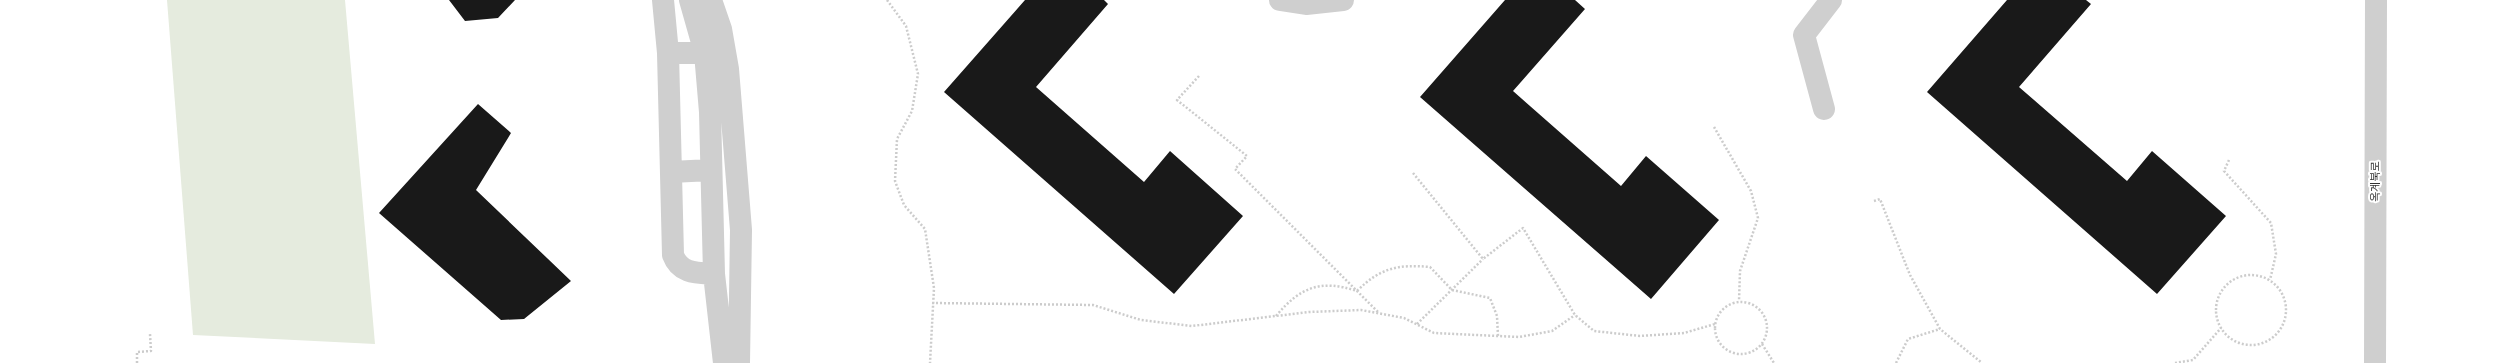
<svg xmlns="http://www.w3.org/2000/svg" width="2507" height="363" font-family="'Asap Condensed','Noto Sans KR',sans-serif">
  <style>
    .green { fill: #e5ebde }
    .building { fill: #191919 }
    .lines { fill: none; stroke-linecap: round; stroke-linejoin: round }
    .path { stroke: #ccc; stroke-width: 2.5; stroke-dasharray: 2 2; stroke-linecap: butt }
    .minor { stroke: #cfcfcf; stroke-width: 22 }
    .labels { text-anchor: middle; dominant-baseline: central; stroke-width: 4; stroke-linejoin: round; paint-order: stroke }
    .street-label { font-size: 11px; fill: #323232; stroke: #fff }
  </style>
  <rect width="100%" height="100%" fill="#fff"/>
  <path class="green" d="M 167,0 L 345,0 L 375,344 L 193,335 Z"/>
  <path class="building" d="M 449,0 L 515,0 L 498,18 L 465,21 Z
    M 1025,0 L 1104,0 L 1108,4 L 1036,87 L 1144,182 L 1170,151 L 1243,216 L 1174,294 L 944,92 Z
    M 1505,0 L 1575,0 L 1585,9 L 1513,91 L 1621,186 L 1646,156 L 1719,220 L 1651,299 L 1420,97 Z
    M 2007,0 L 2086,0 L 2091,4 L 2019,87 L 2127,181 L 2152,151 L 2226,216 L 2157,294 L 1927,92 Z
    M 478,104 L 511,133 L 476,190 L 571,281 L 524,319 L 501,320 L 379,213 Z"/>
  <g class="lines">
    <path class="path" d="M 887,0 L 906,26 L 918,74 L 912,111 L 897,139 L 895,181 L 904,205 L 925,229 L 934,288 L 930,363
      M 1199,76 L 1177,100 L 1247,156 L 1235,169 L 1379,313
      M 1714,127 L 1751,191 L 1758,218 L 1740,271 L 1739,301
      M 2229,160 L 2224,171 L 2271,223 L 2276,254 L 2270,280
      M 1413,173 L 1483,259 L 1523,228 L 1575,315 L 1594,331 L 1640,336 L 1684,333 L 1715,324
      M 1874,201 L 1880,199 L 1910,275 L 1940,329 L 1982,363
      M2216 310a35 35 0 1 1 70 0a35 35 0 1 1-70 0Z
      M1715 328a26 26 0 1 1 52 0a26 26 0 1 1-52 0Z
      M 932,303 L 1093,305 L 1141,320 L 1192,326 L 1309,312 L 1361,310 L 1404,318 L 1434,333 L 1519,337 L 1552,331 L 1575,315
      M 1276,316 C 1300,287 1321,279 1357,291 C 1380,268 1398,264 1430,267 L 1452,290 L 1490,298 L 1497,316 L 1498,336
      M 1417,324 L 1483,259
      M 1762,344 L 1774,363
      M 137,363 L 137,352 L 151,351 L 150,334
      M 1896,363 L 1908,339 L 1940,329
      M 2175,363 L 2193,360 L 2221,328"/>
    <path class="minor" d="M 663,0 L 668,53 L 673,255 C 680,274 697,273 714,274
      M 690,0 L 705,53 L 710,112 L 714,274 L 724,363
      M 711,0 L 721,29 L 728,69 L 741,230 L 739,363
      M 1280,0 L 1306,4 L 1343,0
      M 668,53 L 705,53
      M 1824,109 L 1804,35 L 1831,0
      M 671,172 L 711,170
      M 2375,363 L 2376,0"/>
  </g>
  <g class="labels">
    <g class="street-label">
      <text transform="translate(2375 182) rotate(-90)">옥계북로</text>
    </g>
  </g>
</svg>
